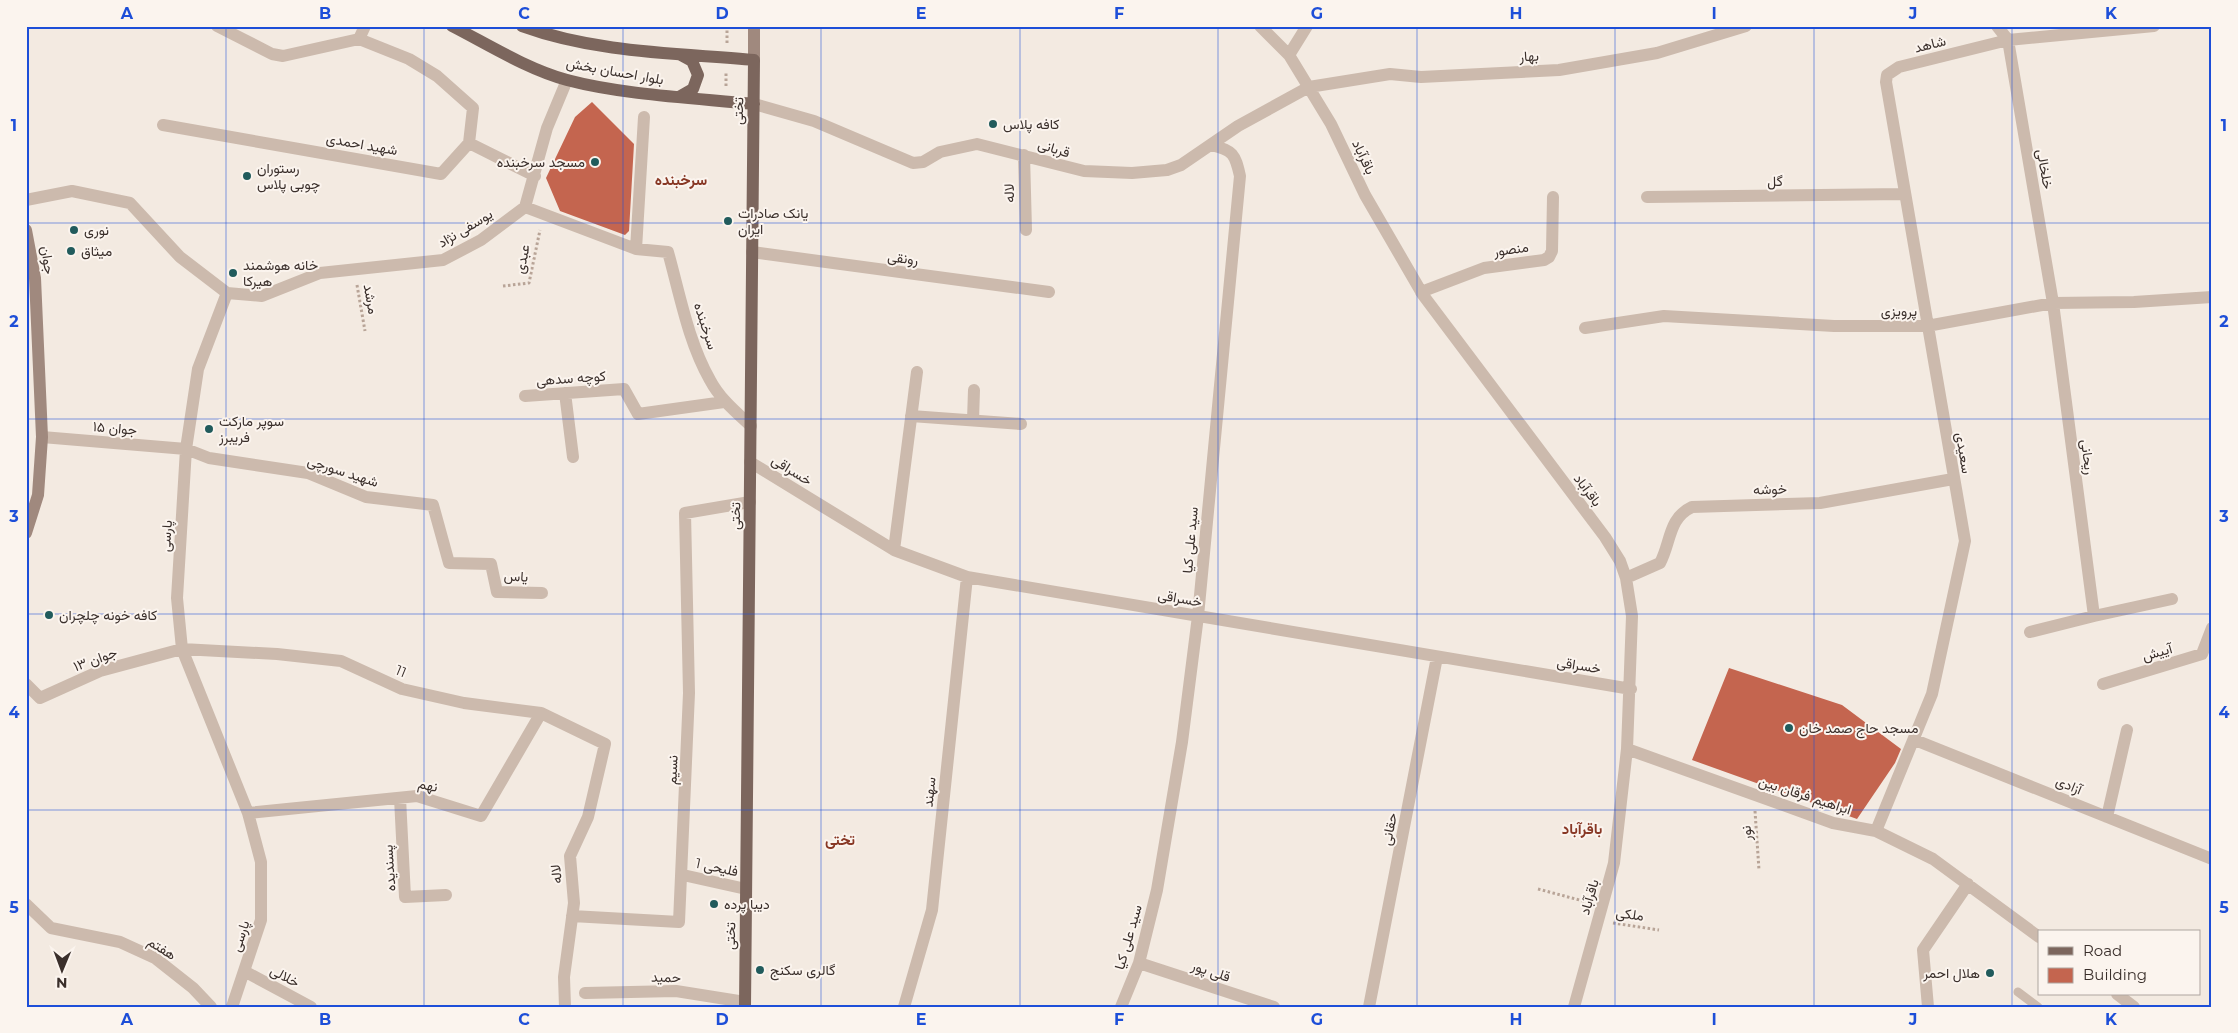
<svg xmlns="http://www.w3.org/2000/svg" width="2238" height="1033" font-family="Montserrat,Vazirmatn,sans-serif">
  <style>
    .building { fill: #c4654f }
    .lines { fill: none; stroke-linecap: round; stroke-linejoin: round }
    .path { stroke: #b8a497; stroke-width: 3; stroke-dasharray: 2.5 2.5; stroke-linecap: butt }
    .service { stroke: #ccbaad; stroke-width: 9 }
    .minor { stroke: #ccbaad; stroke-width: 12 }
    .secondary { stroke: #a0897e; stroke-width: 12 }
    .primary { stroke: #7c665d; stroke-width: 12 }
    .grid { fill: none; stroke: #1d4ed8; stroke-width: 1; stroke-opacity: 0.55 }
    .poi-dot { fill: #215b5c; stroke: #fbf4ee; stroke-width: 2 }
    .labels { text-anchor: middle; dominant-baseline: central; stroke-width: 4; stroke-linejoin: round; paint-order: stroke }
    .street-label { font-size: 14px; fill: #3a2f2b; stroke: #fbf4ee }
    .poi-label { font-size: 14px; fill: #3a2f2b; stroke: #fbf4ee; text-anchor: start }
    .neighbourhood-label { font-size: 15px; font-weight: bold; fill: #883825; stroke: #fbf4ee }
    .neatline { fill: none; stroke: #1d4ed8; stroke-width: 2 }
    .grid-label { font-size: 16px; text-anchor: middle; font-weight: bold; fill: #1d4ed8 }
  </style>
  <rect width="100%" height="100%" fill="#f3eae1"/>
  <path class="building" d="M 592,102 L 634,144 L 629,231 L 625,235 L 560,211 L 546,178 L 575,117 Z
    M 1729,668 L 1842,705 L 1901,749 L 1895,763 L 1857,819 L 1692,760 Z"/>
  <g class="lines">
    <path class="path" d="M 727,43 L 727,26
      M 726,86 L 726,72
      M 357,285 L 365,331
      M 503,286 L 529,283 L 540,230
      M 1755,811 L 1759,870
      M 1538,889 L 1587,902
      M 1613,923 L 1659,930"/>
    <path class="service" d="M 2018,992 L 2038,1007"/>
    <path class="minor" d="M 217,26 L 272,54 L 283,56 L 359,39 L 365,26
      M 1260,26 L 1289,55 L 1331,124 L 1365,195 L 1423,295 L 1605,537 L 1620,561 L 1626,578 L 1632,616 L 1627,749 L 1614,863 L 1574,1007
      M 1997,26 L 2008,40 L 2053,303 L 2094,616
      M 359,39 L 409,59 L 437,76 L 473,108 L 469,143
      M 1289,55 L 1307,26
      M 754,104 L 814,121 L 913,163 L 923,162 L 940,152 L 977,144 L 1084,171 L 1132,173 L 1167,170 L 1181,165 L 1238,126 L 1309,87 L 1390,74 L 1421,77 L 1559,70 L 1657,53 L 1746,26
      M 163,125 L 441,174 L 469,143 L 535,176
      M 1024,155 L 1026,230
      M 1647,197 L 1904,194
      M 26,200 L 72,191 L 130,203 L 180,257 L 227,293
      M 525,207 L 636,249 L 668,252 C 680,295 688,341 710,380 C 720,399 736,412 751,426
      M 636,249 L 644,117
      M 752,252 L 1049,292
      M 1421,292 L 1484,268 L 1544,260 L 1549,257 L 1552,251 L 1553,197
      M 227,293 L 198,369 L 186,449 L 177,598 L 182,649 L 248,813 L 261,862 L 261,920 L 232,1007
      M 227,293 L 262,296 L 320,273 L 443,260 L 481,240 L 525,207 L 547,128 L 567,80
      M 1585,328 L 1664,316 L 1834,326 L 1927,326 L 2053,303 L 2134,302 L 2212,297
      M 565,393 L 573,457
      M 525,396 L 624,389 L 638,414 L 724,402
      M 911,416 L 1021,424
      M 973,420 L 974,390
      M 42,437 L 186,449 L 209,458 L 308,473 L 366,497 L 433,505 L 449,563 L 491,564 L 497,592 L 542,593
      M 750,462 L 894,550 L 967,577 L 1631,689
      M 894,550 L 917,372
      M 1626,578 L 1660,563 C 1671,543 1668,518 1692,507 L 1820,503 L 1953,479
      M 2030,632 L 2094,616 L 2172,599
      M 26,684 L 40,698 L 100,671 L 182,649 L 277,654 L 341,661 L 402,689 L 464,703 L 541,713 L 605,744 L 588,817 L 570,856 L 574,903 L 564,977 L 565,1007
      M 2103,684 L 2202,654 L 2212,628
      M 1915,740 L 2212,859
      M 1627,749 L 1833,823 L 1876,831 L 1933,859 L 2039,937
      M 400,798 L 405,897 L 446,895
      M 248,813 L 417,796 L 481,816 L 541,713
      M 2107,817 L 2127,730
      M 1876,831 L 1932,694 L 1965,541 L 1886,82 L 1887,75 L 1899,67 L 2008,40 L 2154,26
      M 683,875 L 746,889
      M 26,904 L 51,928 L 120,942 L 155,958 L 193,988 L 211,1007
      M 572,916 L 679,922 L 689,693 L 685,513 L 750,502
      M 1139,963 L 1274,1007
      M 244,971 L 311,1007
      M 585,993 L 676,991 L 745,1002
      M 2117,994 L 2134,1007
      M 904,1007 L 932,910 L 967,577
      M 1121,1007 L 1139,963 L 1157,890 L 1182,742 L 1198,616 L 1240,176 C 1235,154 1233,150 1211,145
      M 1369,1007 L 1437,657
      M 1928,1007 L 1923,950 L 1968,884"/>
    <path class="secondary" d="M 754,60 L 754,26
      M 26,230 L 35,278 L 42,437 L 38,495 L 26,533"/>
    <path class="primary" d="M 452,26 C 489,45 527,69 567,80 C 624,95 694,98 754,104
      M 522,26 C 596,53 676,53 754,60 L 745,1007
      M 679,97 L 693,89 L 698,75 L 692,61 L 681,55"/>
  </g>
  <path class="grid" d="M 226,26 L 226,1007M 424,26 L 424,1007M 623,26 L 623,1007M 821,26 L 821,1007M 1020,26 L 1020,1007M 1218,26 L 1218,1007M 1417,26 L 1417,1007M 1615,26 L 1615,1007M 1814,26 L 1814,1007M 2012,26 L 2012,1007M 26,223 L 2212,223M 26,419 L 2212,419M 26,614 L 2212,614M 26,810 L 2212,810"/>
  <g class="poi-dot">
    <circle cx="993" cy="124" r="5"/>
    <circle cx="595" cy="162" r="5"/>
    <circle cx="247" cy="176" r="5"/>
    <circle cx="728" cy="221" r="5"/>
    <circle cx="74" cy="230" r="5"/>
    <circle cx="71" cy="251" r="5"/>
    <circle cx="233" cy="273" r="5"/>
    <circle cx="209" cy="429" r="5"/>
    <circle cx="49" cy="615" r="5"/>
    <circle cx="1789" cy="728" r="5"/>
    <circle cx="714" cy="904" r="5"/>
    <circle cx="760" cy="970" r="5"/>
    <circle cx="1990" cy="973" r="5"/>
  </g>
  <g class="labels">
    <g class="street-label">
      <text transform="translate(1930 44) rotate(-14)">شاهد</text>
      <text transform="translate(1529 56) rotate(-3)">بهار</text>
      <text transform="translate(615 71) rotate(10)">بلوار احسان بخش</text>
      <text transform="translate(738 111) rotate(-89)">تختی</text>
      <text transform="translate(362 144) rotate(10)">شهید احمدی</text>
      <text transform="translate(1054 148) rotate(17)">قربانی</text>
      <text transform="translate(1364 157) rotate(65)">باقرآباد</text>
      <text transform="translate(2045 169) rotate(80)">خلخالی</text>
      <text transform="translate(1775 181) rotate(-1)">گل</text>
      <text transform="translate(1009 193) rotate(-92)">لاله</text>
      <text transform="translate(465 228) rotate(-31)">یوسفی نژاد</text>
      <text transform="translate(1511 249) rotate(-8)">منصور</text>
      <text transform="translate(903 258) rotate(7)">رونقی</text>
      <text transform="translate(522 259) rotate(-79)">عبدی</text>
      <text transform="translate(48 260) rotate(82)">جوان</text>
      <text transform="translate(371 299) rotate(80)">مرشد</text>
      <text x="1899" y="311">پرویزی</text>
      <text transform="translate(706 326) rotate(72)">سرخبنده</text>
      <text transform="translate(571 378) rotate(-4)">کوچه سدهی</text>
      <text transform="translate(115 428) rotate(5)">جوان ۱۵</text>
      <text transform="translate(1964 453) rotate(81)">سعیدی</text>
      <text transform="translate(2088 457) rotate(83)">ریحانی</text>
      <text transform="translate(792 470) rotate(32)">خسراقی</text>
      <text transform="translate(343 471) rotate(18)">شهید سورچی</text>
      <text transform="translate(1770 489) rotate(-2)">خوشه</text>
      <text transform="translate(1588 490) rotate(53)">باقرآباد</text>
      <text transform="translate(735 516) rotate(-89)">تختی</text>
      <text transform="translate(166 536) rotate(-86)">پارسی</text>
      <text transform="translate(1190 540) rotate(-85)">سید علی کیا</text>
      <text transform="translate(516 576) rotate(4)">یاس</text>
      <text transform="translate(1180 598) rotate(10)">خسراقی</text>
      <text transform="translate(2157 652) rotate(-16)">آییش</text>
      <text transform="translate(95 659) rotate(-20)">جوان ۱۳</text>
      <text transform="translate(1579 665) rotate(9)">خسراقی</text>
      <text transform="translate(401 671) rotate(22)">11</text>
      <text transform="translate(672 770) rotate(-88)">نسیم</text>
      <text transform="translate(428 785) rotate(12)">نهم</text>
      <text transform="translate(2069 785) rotate(22)">آزادی</text>
      <text transform="translate(929 792) rotate(-84)">سهند</text>
      <text transform="translate(1805 795) rotate(18)">ابراهیم فرقان بین</text>
      <text transform="translate(1389 829) rotate(-79)">حقانی</text>
      <text transform="translate(1746 833) rotate(-94)">نور</text>
      <text transform="translate(717 867) rotate(12)">فلیحی 1</text>
      <text transform="translate(389 868) rotate(-94)">پسندیده</text>
      <text transform="translate(556 874) rotate(-95)">لاله</text>
      <text transform="translate(1589 897) rotate(-74)">باقرآباد</text>
      <text transform="translate(1630 914) rotate(8)">ملکی</text>
      <text transform="translate(240 936) rotate(-72)">پارسی</text>
      <text transform="translate(730 936) rotate(-89)">تختی</text>
      <text transform="translate(1128 937) rotate(-74)">سید علی کیا</text>
      <text transform="translate(162 948) rotate(32)">هفتم</text>
      <text transform="translate(1211 971) rotate(18)">قلی پور</text>
      <text transform="translate(285 976) rotate(28)">خلالی</text>
      <text transform="translate(666 977) rotate(1)">حمید</text>
    </g>
    <g class="poi-label">
      <text x="1003" y="124">کافه پلاس</text>
      <text x="585" y="162" text-anchor="end">مسجد سرخبنده</text>
      <text x="257" y="168">رستوران<tspan x="257" dy="16">چوبی پلاس</tspan></text>
      <text x="738" y="213">یانک صادرات<tspan x="738" dy="16">ایران</tspan></text>
      <text x="84" y="230">نوری</text>
      <text x="81" y="251">میثاق</text>
      <text x="243" y="265">خانه هوشمند<tspan x="243" dy="16">هیرکا</tspan></text>
      <text x="219" y="421">سوپر مارکت<tspan x="219" dy="16">فریبرز</tspan></text>
      <text x="59" y="615">کافه خونه چلچران</text>
      <text x="1799" y="728">مسجد حاج صمد خان</text>
      <text x="724" y="904">دیبا پرده</text>
      <text x="770" y="970">گالری سکنج</text>
      <text x="1980" y="973" text-anchor="end">هلال احمر</text>
    </g>
    <g class="neighbourhood-label">
      <text x="681" y="179">سرخبنده</text>
      <text x="1582" y="828">باقرآباد</text>
      <text x="840" y="839">تختی</text>
    </g>
  </g>
  <rect width="2238" height="1033" fill="none" stroke="#fbf4ee" stroke-width="55"/>
  <rect x="2038" y="930" width="162" height="65" fill="#fbf4ee" stroke="#aea5a0"/>
  <rect x="2048" y="947" width="25" height="8" fill="#7c665d" stroke="#aea5a0"/>
  <text x="2083" y="956" font-size="15" fill="#3a2f2b">Road</text>
  <rect x="2048" y="968" width="25" height="15" fill="#c4654f" stroke="#aea5a0"/>
  <text x="2083" y="980" font-size="15" fill="#3a2f2b">Building</text>
  <g transform="translate(62 970) rotate(181)" stroke="#fbf4ee" stroke-width="4" paint-order="stroke">
  <path d="M0-4L9 19L0 12L-9 19Z" fill="#3a2f2b"/>
  <text y="-8" font-size="14" font-weight="bold" text-anchor="middle" fill="#3a2f2b">N</text>
  </g>
  <rect x="28" y="28" width="2182" height="978" class="neatline"/>
  <g class="grid-label">
    <text x="127" y="19">A</text>
    <text x="325" y="19">B</text>
    <text x="524" y="19">C</text>
    <text x="722" y="19">D</text>
    <text x="921" y="19">E</text>
    <text x="1119" y="19">F</text>
    <text x="1317" y="19">G</text>
    <text x="1516" y="19">H</text>
    <text x="1714" y="19">I</text>
    <text x="1913" y="19">J</text>
    <text x="2111" y="19">K</text>
    <text x="14" y="131">1</text>
    <text x="2224" y="131">1</text>
    <text x="14" y="327">2</text>
    <text x="2224" y="327">2</text>
    <text x="14" y="522">3</text>
    <text x="2224" y="522">3</text>
    <text x="14" y="718">4</text>
    <text x="2224" y="718">4</text>
    <text x="14" y="913">5</text>
    <text x="2224" y="913">5</text>
    <text x="127" y="1025">A</text>
    <text x="325" y="1025">B</text>
    <text x="524" y="1025">C</text>
    <text x="722" y="1025">D</text>
    <text x="921" y="1025">E</text>
    <text x="1119" y="1025">F</text>
    <text x="1317" y="1025">G</text>
    <text x="1516" y="1025">H</text>
    <text x="1714" y="1025">I</text>
    <text x="1913" y="1025">J</text>
    <text x="2111" y="1025">K</text>
  </g>
</svg>
